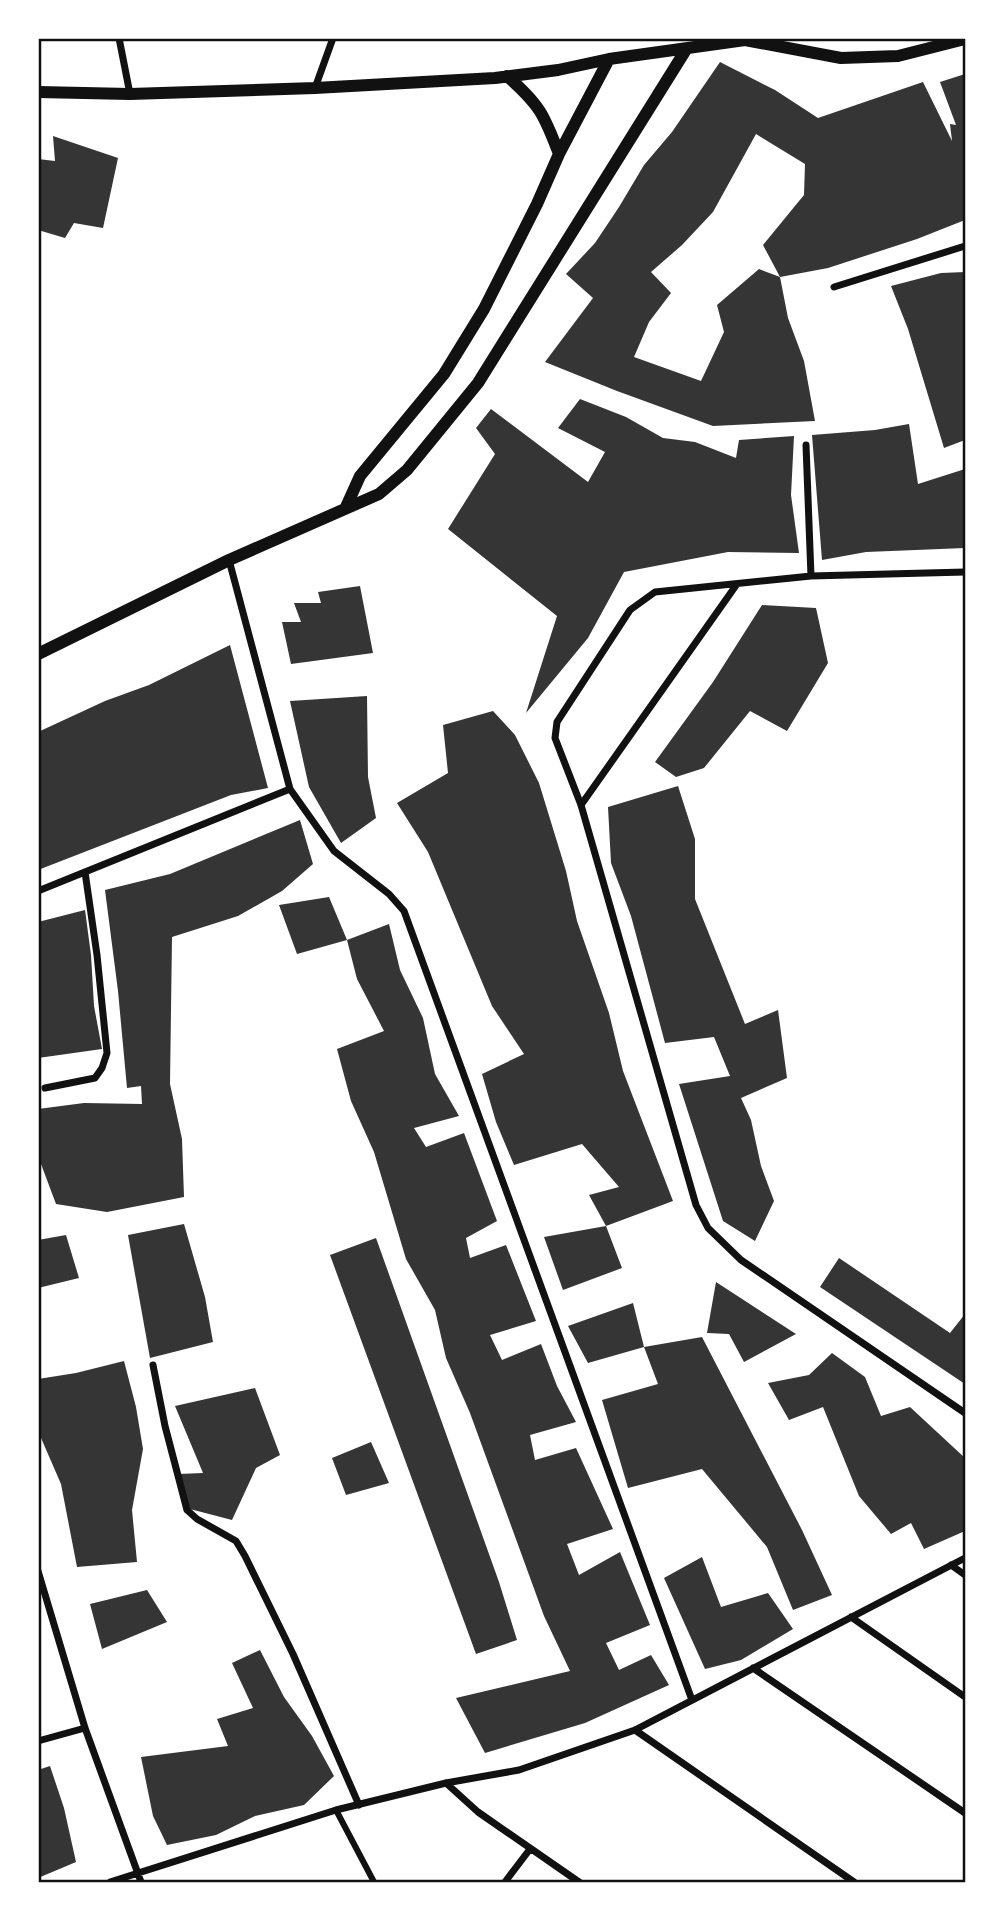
<svg xmlns="http://www.w3.org/2000/svg" width="1004" height="1921" font-family="'Public Sans',sans-serif">
  <style>
    .building { fill: #353535; fill-rule: evenodd }
    .lines { fill: none; stroke-linecap: round; stroke-linejoin: round }
    .pedestrian { stroke: #111; stroke-width: 6 }
    .minor { stroke: #111; stroke-width: 7 }
    .tertiary { stroke: #111; stroke-width: 12 }
    .neatline { fill: none; stroke: #111; stroke-width: 2.5 }
  </style>
  <rect width="100%" height="100%" fill="#fff"/>
  <path class="building" d="M 720,62 L 775,90 L 818,118 L 923,82 L 952,141 L 950,124 L 956,125 L 940,82 L 965,74 L 965,220 L 917,239 L 828,268 L 780,277 L 788,318 L 804,361 L 815,421 L 713,426 L 617,391 L 545,362 L 593,298 L 566,274 L 595,243 L 619,207 L 644,165 L 672,132 ZM 756,134 L 805,164 L 804,195 L 763,245 L 780,277 L 759,269 L 717,305 L 724,332 L 701,381 L 634,357 L 649,322 L 671,293 L 651,272 L 682,245 L 713,212 Z
    M 53,136 L 118,158 L 103,228 L 74,223 L 65,238 L 38,230 L 38,159 L 55,161 Z
    M 965,272 L 965,440 L 944,448 L 908,329 L 891,286 L 941,273 Z
    M 580,399 L 626,417 L 663,438 L 695,442 L 736,458 L 739,440 L 794,436 L 791,495 L 799,553 L 728,552 L 624,572 L 588,638 L 526,713 L 557,616 L 448,529 L 495,454 L 476,428 L 491,409 L 588,482 L 605,452 L 558,428 Z
    M 909,424 L 918,484 L 965,469 L 965,548 L 866,552 L 822,560 L 812,435 L 875,430 Z
    M 360,586 L 373,653 L 291,664 L 282,622 L 301,622 L 294,603 L 321,603 L 318,592 Z
    M 762,605 L 816,608 L 828,663 L 787,731 L 750,711 L 704,768 L 676,777 L 655,762 L 713,682 Z
    M 230,645 L 268,788 L 231,795 L 38,870 L 38,732 L 105,701 L 149,685 Z
    M 367,696 L 368,777 L 376,818 L 341,843 L 309,787 L 290,701 Z
    M 493,711 L 515,735 L 539,783 L 566,871 L 577,921 L 609,1013 L 623,1071 L 673,1201 L 606,1226 L 589,1195 L 619,1187 L 582,1144 L 514,1165 L 496,1122 L 482,1074 L 524,1054 L 492,1006 L 428,852 L 397,803 L 448,773 L 443,725 Z
    M 678,786 L 695,839 L 695,899 L 745,1024 L 778,1010 L 787,1078 L 741,1098 L 751,1120 L 761,1166 L 774,1201 L 755,1241 L 723,1221 L 679,1084 L 730,1076 L 714,1037 L 665,1043 L 631,916 L 611,863 L 608,807 Z
    M 300,820 L 313,864 L 282,891 L 238,916 L 172,937 L 170,1084 L 182,1139 L 184,1197 L 107,1212 L 56,1204 L 38,1156 L 38,1109 L 84,1103 L 142,1104 L 141,1086 L 127,1088 L 118,991 L 105,890 L 170,874 Z
    M 329,897 L 347,940 L 297,954 L 279,905 Z
    M 85,910 L 91,955 L 94,1006 L 102,1049 L 38,1058 L 38,922 Z
    M 389,924 L 400,970 L 423,1018 L 435,1074 L 459,1116 L 414,1128 L 426,1147 L 464,1133 L 497,1221 L 466,1238 L 470,1258 L 506,1245 L 536,1321 L 490,1335 L 502,1360 L 541,1344 L 557,1386 L 576,1422 L 530,1435 L 535,1460 L 576,1448 L 613,1529 L 567,1544 L 579,1575 L 620,1552 L 650,1625 L 606,1643 L 619,1670 L 651,1655 L 669,1685 L 585,1723 L 485,1753 L 456,1698 L 570,1671 L 544,1616 L 470,1413 L 446,1358 L 435,1310 L 406,1259 L 374,1152 L 351,1101 L 337,1049 L 384,1031 L 357,979 L 347,940 Z
    M 184,1224 L 205,1297 L 213,1342 L 150,1358 L 128,1235 Z
    M 606,1226 L 622,1268 L 563,1290 L 544,1237 Z
    M 66,1235 L 79,1278 L 38,1288 L 38,1240 Z
    M 376,1238 L 499,1582 L 517,1640 L 476,1654 L 330,1255 Z
    M 839,1258 L 950,1333 L 965,1314 L 965,1384 L 820,1287 Z
    M 716,1282 L 796,1334 L 744,1362 L 729,1334 L 707,1333 Z
    M 633,1303 L 644,1347 L 588,1363 L 568,1326 Z
    M 702,1337 L 802,1530 L 832,1595 L 793,1610 L 767,1547 L 702,1469 L 628,1488 L 602,1400 L 658,1384 L 644,1347 Z
    M 832,1353 L 865,1377 L 881,1416 L 910,1407 L 965,1458 L 965,1531 L 924,1549 L 911,1523 L 891,1534 L 859,1496 L 823,1407 L 789,1420 L 768,1383 L 809,1375 Z
    M 124,1361 L 136,1407 L 143,1449 L 132,1510 L 137,1562 L 77,1567 L 61,1484 L 38,1431 L 38,1379 L 76,1373 Z
    M 255,1388 L 280,1455 L 256,1468 L 232,1520 L 190,1509 L 178,1474 L 203,1473 L 175,1406 Z
    M 371,1442 L 389,1483 L 346,1495 L 332,1458 Z
    M 702,1557 L 721,1607 L 768,1593 L 793,1629 L 741,1660 L 705,1669 L 664,1578 Z
    M 147,1590 L 167,1622 L 102,1649 L 90,1604 Z
    M 260,1650 L 284,1697 L 312,1736 L 334,1776 L 304,1805 L 255,1816 L 216,1835 L 167,1845 L 153,1816 L 141,1757 L 228,1746 L 217,1719 L 253,1708 L 232,1663 Z
    M 50,1766 L 64,1808 L 76,1862 L 38,1878 L 38,1770 Z"/>
  <g class="lines">
    <path class="pedestrian" d="M 336,1810 L 374,1882"/>
    <path class="minor" d="M 119,38 L 130,94
      M 315,88 L 333,38
      M 834,287 L 965,246
      M 806,445 L 811,576
      M 229,560 L 290,789 L 334,851 L 389,894 L 404,911 L 692,1700
      M 965,572 L 811,576 L 655,592 L 630,610 L 557,722 L 555,738 L 581,805 L 696,1205 L 708,1228 L 741,1260 L 965,1413
      M 581,805 L 737,584
      M 38,891 L 290,789
      M 45,1088 L 95,1078 L 102,1068 L 107,1053 L 97,955 L 85,872
      M 153,1365 L 165,1426 L 187,1510 L 197,1519 L 236,1541 L 245,1556 L 293,1654 L 359,1805
      M 951,1565 L 965,1575
      M 38,1571 L 85,1728 L 141,1882
      M 851,1617 L 965,1697
      M 753,1668 L 965,1813
      M 635,1730 L 854,1882
      M 38,1741 L 85,1728
      M 446,1783 L 478,1812 L 579,1882
      M 110,1882 L 336,1810 L 446,1783 L 519,1770 L 635,1730 L 965,1558
      M 505,1882 L 530,1849"/>
    <path class="tertiary" d="M 507,76 C 539,104 544,114 559,154
      M 38,92 L 130,94 L 315,88 L 495,78 L 558,70 L 609,59 L 745,40 L 841,58 L 898,56 L 965,39
      M 346,507 L 360,476 L 444,374 L 484,309 L 537,204 L 559,154 L 609,59
      M 38,654 L 229,560 L 379,494 L 407,470 L 478,383 L 687,48"/>
  </g>
  <rect width="1004" height="1921" fill="none" stroke="#ffffff" stroke-width="80"/>
  <rect x="40" y="40" width="924" height="1841" class="neatline"/>
</svg>
